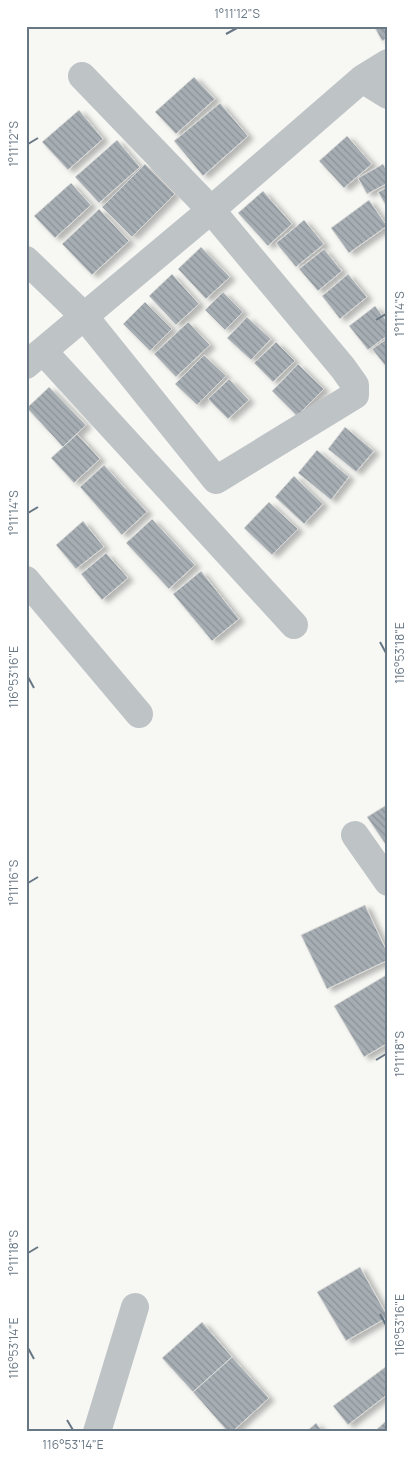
<svg xmlns="http://www.w3.org/2000/svg" width="414" height="1458" font-family="Manrope,sans-serif">
  <style>
    .building { fill: url(#building-back-hatch); stroke: #d9d9d7; filter: url(#shadow) }
    .lines { fill: none; stroke-linecap: round; stroke-linejoin: round }
    .street { stroke: #bec3c6; stroke-width: 28 }
    .ticks { fill: none; stroke: #687784; stroke-width: 2 }
    .neatline { fill: none; stroke: #687784; stroke-width: 2 }
    .ticks-label { font-size: 12px; text-anchor: middle; fill: #687784 }
  </style>
  <defs>
    <pattern id="building-back-hatch" width="6" height="6" patternUnits="userSpaceOnUse" patternTransform="scale(1.25)"><rect width="6" height="6" fill="#a6aeb4"/><path d="M-1 5l2 2M0 0l6 6M5-1l2 2" fill="none" stroke="#8b9298"/></pattern>
    <filter id="shadow"><feDropShadow dx="5.5" dy="3" stdDeviation="2.5" flood-color="#0004"/></filter>
  </defs>
  <rect width="100%" height="100%" fill="#f7f7f4"/>
  <path class="building" d="M 374,26 L 388,26 L 388,38 L 382,41 Z
    M 194,77 L 215,99 L 176,134 L 155,112 Z
    M 220,103 L 248,136 L 203,176 L 174,141 Z
    M 79,110 L 103,139 L 68,170 L 42,142 Z
    M 347,136 L 372,164 L 344,188 L 319,161 Z
    M 117,140 L 140,167 L 99,203 L 75,177 Z
    M 145,164 L 175,194 L 132,237 L 102,207 Z
    M 383,164 L 388,173 L 388,183 L 367,194 L 358,178 Z
    M 71,183 L 91,205 L 55,238 L 34,216 Z
    M 388,187 L 388,209 L 378,192 Z
    M 263,191 L 292,224 L 268,246 L 238,213 Z
    M 369,200 L 387,226 L 349,253 L 331,228 Z
    M 99,209 L 129,241 L 92,275 L 62,244 Z
    M 304,220 L 324,244 L 296,267 L 276,243 Z
    M 201,247 L 230,277 L 206,299 L 178,269 Z
    M 324,249 L 342,271 L 318,291 L 299,269 Z
    M 172,274 L 199,304 L 176,325 L 149,296 Z
    M 348,274 L 367,297 L 340,319 L 322,296 Z
    M 223,292 L 243,312 L 225,330 L 205,310 Z
    M 145,302 L 172,329 L 150,351 L 123,324 Z
    M 375,306 L 388,323 L 388,335 L 368,350 L 349,326 Z
    M 247,317 L 271,339 L 251,360 L 227,338 Z
    M 188,322 L 210,345 L 176,377 L 154,354 Z
    M 388,338 L 388,369 L 372,349 Z
    M 276,342 L 295,361 L 273,382 L 254,363 Z
    M 204,355 L 226,376 L 197,405 L 175,384 Z
    M 298,364 L 324,389 L 297,416 L 272,391 Z
    M 229,379 L 249,400 L 228,419 L 208,399 Z
    M 49,387 L 86,425 L 63,447 L 27,408 Z
    M 345,427 L 374,451 L 356,472 L 328,449 Z
    M 77,434 L 100,459 L 74,483 L 51,458 Z
    M 317,450 L 349,477 L 331,500 L 298,473 Z
    M 104,465 L 147,512 L 122,535 L 80,487 Z
    M 294,476 L 323,504 L 304,524 L 275,497 Z
    M 269,502 L 298,529 L 272,555 L 244,528 Z
    M 152,519 L 195,565 L 169,589 L 126,543 Z
    M 83,521 L 104,547 L 76,569 L 56,545 Z
    M 106,553 L 128,578 L 102,600 L 81,574 Z
    M 201,571 L 239,619 L 212,641 L 173,594 Z
    M 388,804 L 388,848 L 367,817 Z
    M 365,905 L 388,954 L 388,960 L 327,989 L 301,935 Z
    M 388,974 L 388,1043 L 364,1057 L 334,1006 Z
    M 360,1267 L 388,1317 L 346,1341 L 317,1292 Z
    M 202,1322 L 232,1357 L 193,1392 L 162,1358 Z
    M 232,1357 L 269,1398 L 232,1432 L 228,1432 L 193,1392 Z
    M 388,1365 L 388,1394 L 348,1425 L 333,1406 Z
    M 388,1419 L 388,1432 L 374,1432 Z
    M 316,1423 L 323,1432 L 306,1432 Z"/>
  <g class="lines">
    <path class="street" d="M 388,63 L 362,79 L 388,95
      M 26,260 L 84,316 L 216,480 L 355,395 L 355,385 L 343,368 L 211,210 L 82,76
      M 43,351 L 294,625
      M 26,365 L 211,210 L 362,79
      M 26,580 L 139,714
      M 355,835 L 388,882
      M 97,1432 L 135,1307"/>
  </g>
  <path class="ticks" d="M 226,34 L 237,28M 28,144 L 38,138M 376,320 L 386,314M 28,513 L 38,507M 380,642 L 386,653M 28,677 L 34,688M 28,883 L 38,877M 376,1060 L 386,1054M 28,1253 L 38,1247M 380,1314 L 386,1325M 28,1348 L 34,1359M 67,1420 L 73,1430"/>
  <rect width="414" height="1458" fill="none" stroke="#ffffff" stroke-width="55"/>
  <rect x="28" y="28" width="358" height="1402" class="neatline"/>
  <g class="ticks-label">
    <text x="237" y="18">1°11'12"S</text>
    <text transform="translate(14 144) rotate(-90)" y="4">1°11'12"S</text>
    <text transform="translate(400 314) rotate(-90)" y="4">1°11'14"S</text>
    <text transform="translate(14 513) rotate(-90)" y="4">1°11'14"S</text>
    <text transform="translate(400 653) rotate(-90)" y="4">116°53'18"E</text>
    <text transform="translate(14 677) rotate(-90)" y="4">116°53'16"E</text>
    <text transform="translate(14 883) rotate(-90)" y="4">1°11'16"S</text>
    <text transform="translate(400 1054) rotate(-90)" y="4">1°11'18"S</text>
    <text transform="translate(14 1253) rotate(-90)" y="4">1°11'18"S</text>
    <text transform="translate(400 1325) rotate(-90)" y="4">116°53'16"E</text>
    <text transform="translate(14 1348) rotate(-90)" y="4">116°53'14"E</text>
    <text x="73" y="1449">116°53'14"E</text>
  </g>
</svg>
